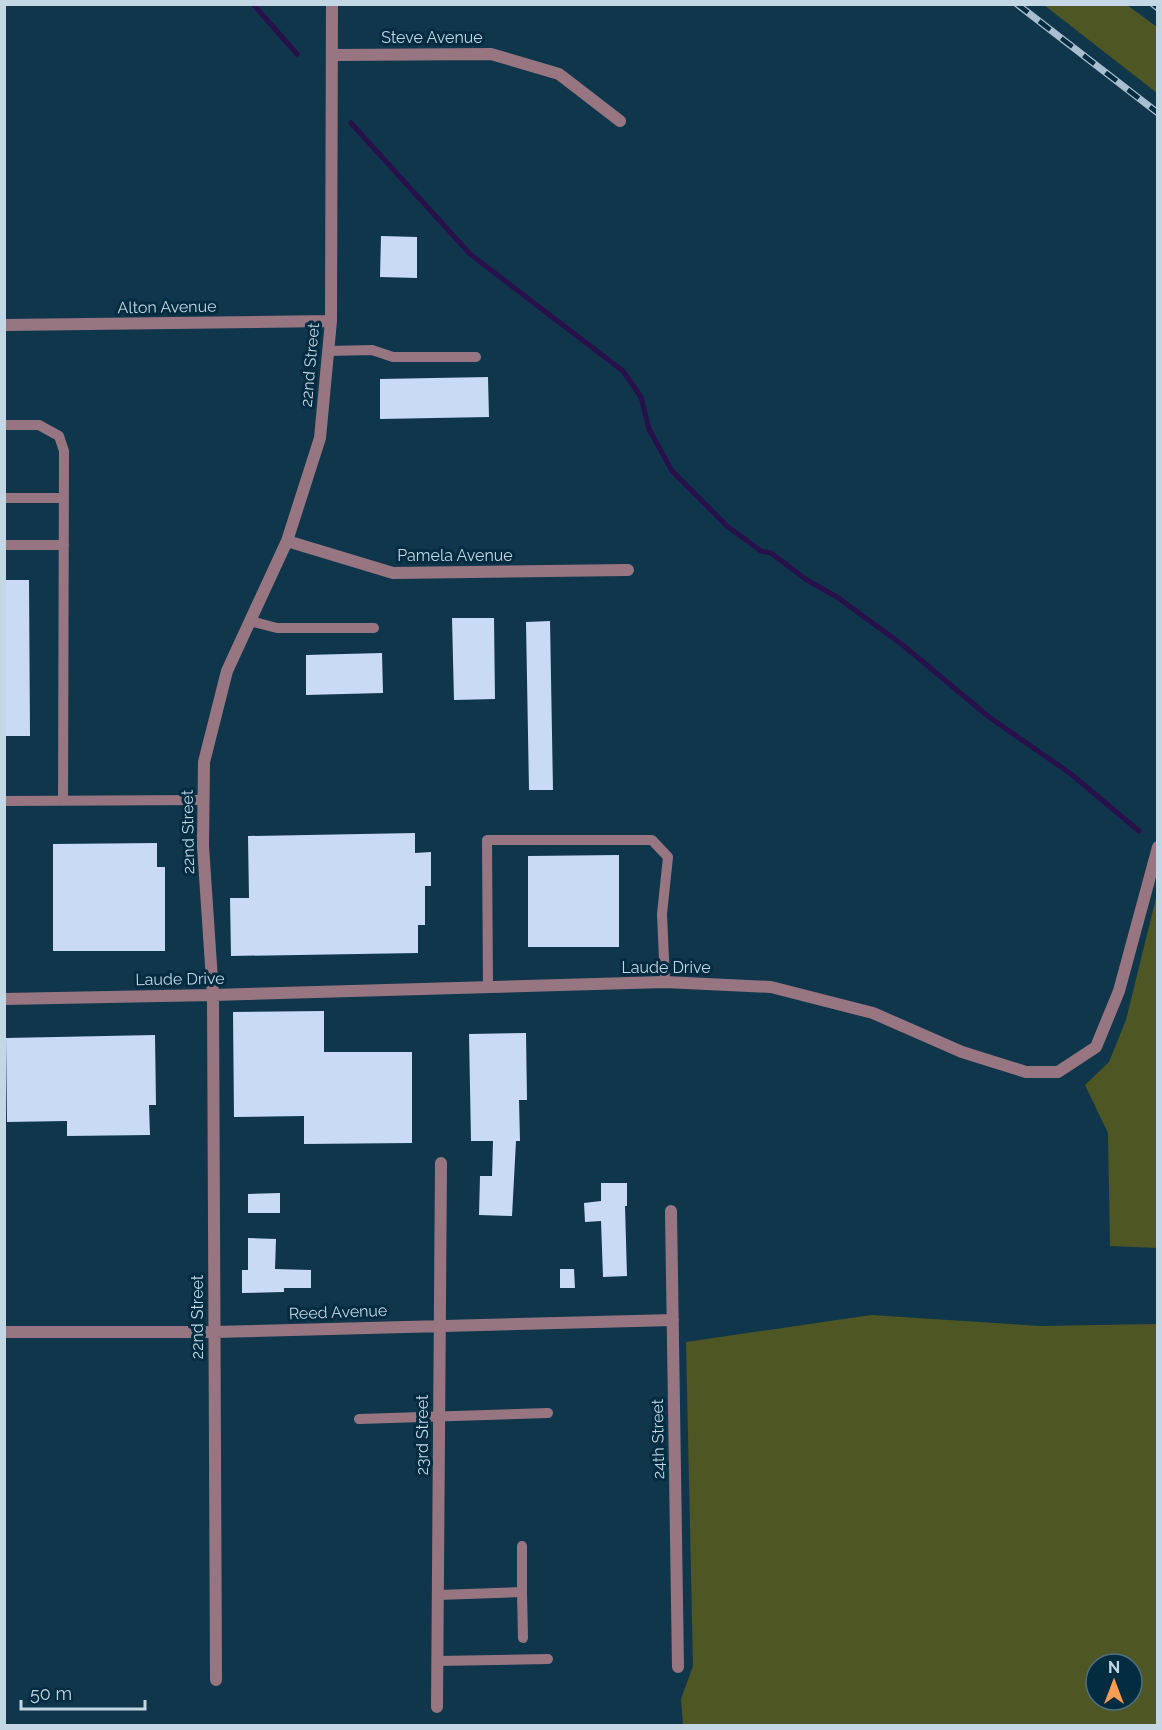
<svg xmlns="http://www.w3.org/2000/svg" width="1162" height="1730" font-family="Raleway,sans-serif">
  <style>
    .green { fill: #4e5624; fill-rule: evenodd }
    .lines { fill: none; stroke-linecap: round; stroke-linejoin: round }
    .stream { stroke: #28104a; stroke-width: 5 }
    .building { fill: #c8daf4 }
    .service { stroke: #987681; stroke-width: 10 }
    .minor { stroke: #987681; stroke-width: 12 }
    .rail-casing { stroke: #a9bfcf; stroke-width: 7 }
    .rail { stroke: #042c41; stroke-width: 4.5; stroke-dasharray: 14; stroke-linecap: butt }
    .labels { text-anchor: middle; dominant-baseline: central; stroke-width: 6; stroke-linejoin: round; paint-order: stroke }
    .street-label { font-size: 16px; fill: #c3d7e5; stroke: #042c41 }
  </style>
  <rect width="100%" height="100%" fill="#10364c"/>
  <path class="green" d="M 1044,5 L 1127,5 L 1157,27 L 1157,93 Z
    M 1157,894 L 1157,1248 L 1110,1246 L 1108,1133 L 1085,1085 L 1109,1062 L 1126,1020 Z
    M 871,1315 L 1040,1326 L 1157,1324 L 1157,1725 L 683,1725 L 681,1699 L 693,1666 L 686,1342 ZM 1096,1664 L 1132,1664 L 1132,1700 L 1096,1700 Z"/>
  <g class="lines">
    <path class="stream" d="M 253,4 L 297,54
      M 351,123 L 470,254 L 623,371 L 641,397 L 649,429 L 672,471 L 727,526 L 761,551 L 771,553 L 807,580 L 837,597 L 904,646 L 989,717 L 1071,774 L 1139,831"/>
  </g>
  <path class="building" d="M 381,236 L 417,237 L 417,278 L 380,277 Z
    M 488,377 L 489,417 L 380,419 L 380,379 Z
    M 4,580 L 29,580 L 30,736 L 4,736 Z
    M 452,618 L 494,618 L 495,699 L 454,700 Z
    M 550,621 L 553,790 L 529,790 L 526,622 Z
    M 382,653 L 383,693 L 306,695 L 306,655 Z
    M 415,833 L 415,853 L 431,852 L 431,886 L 425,886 L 425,925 L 418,925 L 418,953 L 231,956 L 230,898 L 249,898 L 248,836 Z
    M 157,843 L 157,867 L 165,867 L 165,951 L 53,951 L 53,844 Z
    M 619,855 L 619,947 L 528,947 L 528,856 Z
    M 324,1011 L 324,1052 L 412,1052 L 412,1143 L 304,1144 L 304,1116 L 234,1117 L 233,1012 Z
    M 526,1033 L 527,1100 L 519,1100 L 520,1141 L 516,1141 L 512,1216 L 479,1215 L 480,1176 L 492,1176 L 493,1141 L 471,1141 L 469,1034 Z
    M 155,1035 L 156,1105 L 149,1105 L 150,1135 L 67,1136 L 67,1121 L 7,1122 L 6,1038 Z
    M 601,1183 L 627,1183 L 627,1206 L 625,1206 L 627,1276 L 603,1277 L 601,1221 L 585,1222 L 584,1203 L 601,1201 Z
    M 280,1193 L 280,1213 L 248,1213 L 248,1194 Z
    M 248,1238 L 276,1239 L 275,1269 L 311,1270 L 311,1288 L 284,1288 L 284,1292 L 242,1293 L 242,1270 L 248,1270 Z
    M 560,1269 L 574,1269 L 575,1288 L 560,1288 Z"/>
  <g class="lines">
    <path class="service" d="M 328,351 L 372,350 L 393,357 L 476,357
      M 4,425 L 39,425 L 59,436 L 64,451 L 63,801
      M 4,498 L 64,498
      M 4,545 L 64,545
      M 250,621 L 277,628 L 374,628
      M 4,801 L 204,800
      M 488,988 L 487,840 L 652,840 L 668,857 L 662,914 L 665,982
      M 359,1419 L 548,1413
      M 522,1592 L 523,1638
      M 438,1595 L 522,1592 L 522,1546
      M 437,1661 L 548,1659"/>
    <path class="minor" d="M 333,55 L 491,54 L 559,74 L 620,121
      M 4,325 L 331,321
      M 287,541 L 393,573 L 628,570
      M 4,999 L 213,995 L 665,982 L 771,987 L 873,1013 L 962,1052 L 1026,1072 L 1058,1072 L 1096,1047 L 1119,991 L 1158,847
      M 671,1211 L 678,1667
      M 4,1332 L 214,1332 L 673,1320
      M 216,1680 L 213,995 L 203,846 L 204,762 L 227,671 L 287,541 L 320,438 L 331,321 L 332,4
      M 437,1707 L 441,1163"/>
    <defs>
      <path id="rail" d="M 1017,4 L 1158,113
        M 1153,4 L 1158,8"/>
    </defs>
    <use href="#rail" class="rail-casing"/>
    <use href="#rail" class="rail"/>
  </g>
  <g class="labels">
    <g class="street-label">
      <text x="432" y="37">Steve Avenue</text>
      <text transform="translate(167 307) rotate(-1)">Alton Avenue</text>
      <text transform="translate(310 365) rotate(-85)">22nd Street</text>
      <text x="455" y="555">Pamela Avenue</text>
      <text transform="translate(188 832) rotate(-91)">22nd Street</text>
      <text x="666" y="967">Laude Drive</text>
      <text transform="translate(180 979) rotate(-1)">Laude Drive</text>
      <text transform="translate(338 1312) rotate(-2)">Reed Avenue</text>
      <text transform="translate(197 1317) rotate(-90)">22nd Street</text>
      <text transform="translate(422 1435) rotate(-90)">23rd Street</text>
      <text transform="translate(658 1439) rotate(-91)">24th Street</text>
    </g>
  </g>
  <rect width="1162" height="1730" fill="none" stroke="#c3d7e5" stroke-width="12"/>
  <g transform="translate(1114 1682)"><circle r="28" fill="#042c41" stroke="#507083" stroke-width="1.5"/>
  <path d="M0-4.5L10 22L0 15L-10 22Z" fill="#fc9e52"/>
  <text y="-9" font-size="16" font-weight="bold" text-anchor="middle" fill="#c3d7e5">N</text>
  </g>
  <path d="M21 1700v9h124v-9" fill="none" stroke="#c3d7e5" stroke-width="3"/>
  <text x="30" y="1700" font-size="18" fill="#c3d7e5" stroke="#042c41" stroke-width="4.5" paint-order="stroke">50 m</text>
</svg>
